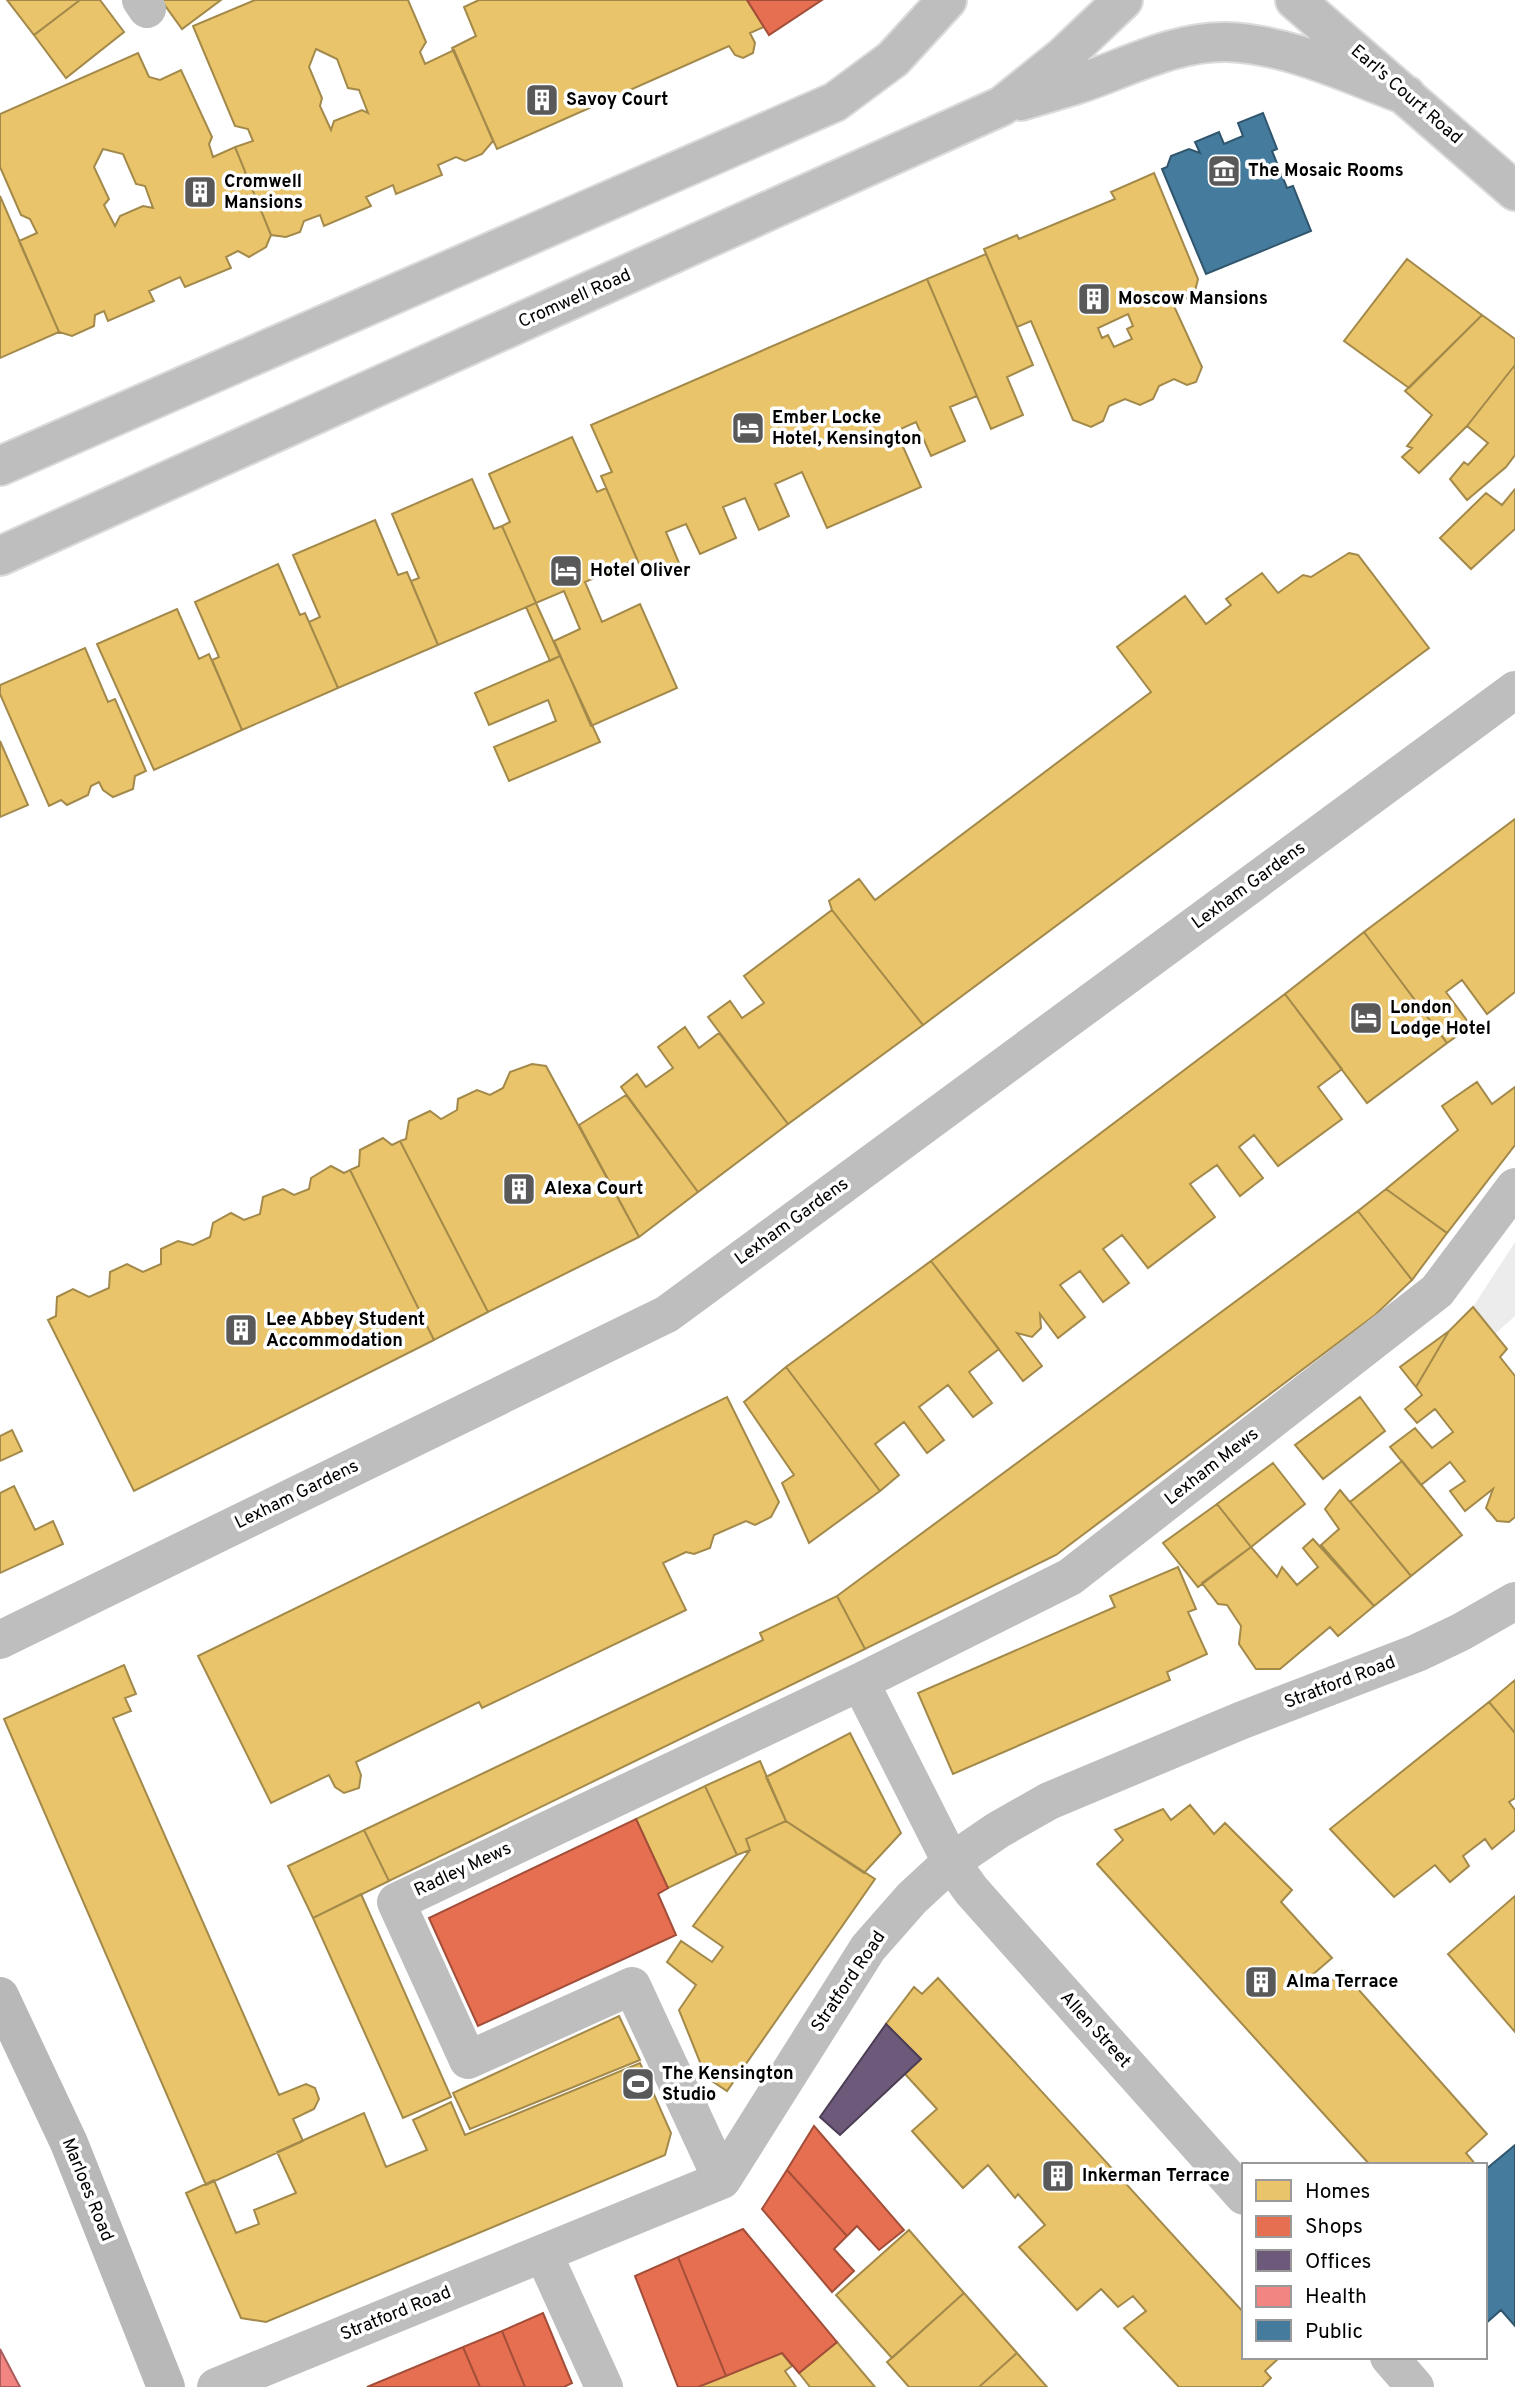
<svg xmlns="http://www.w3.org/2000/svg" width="1515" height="2387" font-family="Overpass,sans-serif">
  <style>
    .green { fill: #ececec }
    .homes { fill: #e9c46a; stroke: #a3894a; stroke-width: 2; fill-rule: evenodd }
    .shops { fill: #e76f51; stroke: #a24e39; stroke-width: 2 }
    .offices { fill: #6d597a; stroke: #4c3e55; stroke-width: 2 }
    .health { fill: #f28482; stroke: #a95c5b; stroke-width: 2 }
    .public { fill: #457b9d; stroke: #30566e; stroke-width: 2 }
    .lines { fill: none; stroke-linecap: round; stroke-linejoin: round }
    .highway-casing { stroke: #dbdbdb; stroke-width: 42 }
    .street { stroke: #bebebe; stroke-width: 38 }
    .secondary { stroke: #b8b8b8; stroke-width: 38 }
    .highway { stroke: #bebebe; stroke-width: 38 }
    .labels { text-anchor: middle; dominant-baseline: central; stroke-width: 7; stroke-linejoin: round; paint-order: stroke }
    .street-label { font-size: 18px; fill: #000; stroke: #fff }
    .poi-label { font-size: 18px; font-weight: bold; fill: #000; stroke: #fff; text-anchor: start }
  </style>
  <rect width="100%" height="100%" fill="#fff"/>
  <path class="green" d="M 1515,1242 L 1515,1316 L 1495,1334 L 1473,1307 Z"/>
  <path class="homes" d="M 7,0 L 80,0 L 34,35 Z
    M 80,0 L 100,0 L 124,32 L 66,78 L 34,35 Z
    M 161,0 L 221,0 L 182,29 Z
    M 255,0 L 408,0 L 426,42 L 420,52 L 425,64 L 454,50 L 493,141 L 482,154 L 465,161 L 456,157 L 438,165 L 442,175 L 396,194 L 393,185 L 366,197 L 371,206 L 324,226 L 320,215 L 304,221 L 300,232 L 286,237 L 271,235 L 235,147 L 253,141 L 248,129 L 235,126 L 193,26 ZM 316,49 L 337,59 L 348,88 L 359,90 L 368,113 L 362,110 L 334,121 L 331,130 L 320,106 L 322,98 L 309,67 Z
    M 479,0 L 747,0 L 764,27 L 750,33 L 755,43 L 753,53 L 743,58 L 735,55 L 729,46 L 497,149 L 452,48 L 476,36 L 464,7 Z
    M 138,53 L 149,77 L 160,80 L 181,70 L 212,137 L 209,144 L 213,157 L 235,147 L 271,235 L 266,247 L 249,257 L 238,251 L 226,257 L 231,268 L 185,287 L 180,277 L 149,291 L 154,301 L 108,321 L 104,311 L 95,315 L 94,326 L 72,336 L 59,332 L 19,241 L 37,233 L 30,219 L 21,215 L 0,167 L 0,114 ZM 103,149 L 123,154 L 136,184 L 145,186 L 153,208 L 143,206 L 120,216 L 115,226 L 104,205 L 109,199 L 94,167 Z
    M 1154,173 L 1198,279 L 1194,295 L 1173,304 L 1202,367 L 1196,382 L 1187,385 L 1174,379 L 1159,386 L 1153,399 L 1140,405 L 1125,399 L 1109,406 L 1103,421 L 1091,427 L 1073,420 L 1031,321 L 1017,327 L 984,249 L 1017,235 L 1019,239 L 1115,199 L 1111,192 ZM 1128,314 L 1133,326 L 1127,329 L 1132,339 L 1114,347 L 1108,335 L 1102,338 L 1098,328 Z
    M 0,196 L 59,332 L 0,358 Z
    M 986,254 L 1033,365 L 1007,377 L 1023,415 L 991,429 L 927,279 Z
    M 1407,259 L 1482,315 L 1409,388 L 1344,341 Z
    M 927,279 L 977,396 L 950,407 L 965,441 L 931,456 L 916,422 L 896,431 L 921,487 L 827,528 L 802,472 L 775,484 L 789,516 L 759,530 L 745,498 L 723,507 L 736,538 L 700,554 L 686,524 L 666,532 L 679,563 L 645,578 L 601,476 L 612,472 L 591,425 Z
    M 1482,315 L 1515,339 L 1515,365 L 1467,426 L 1419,473 L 1402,457 L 1412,448 L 1407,446 L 1432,415 L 1405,391 Z
    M 1515,365 L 1515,455 L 1506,467 L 1467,500 L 1450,479 L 1464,462 L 1468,465 L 1488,443 L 1467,426 Z
    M 572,437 L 597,492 L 606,488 L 637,559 L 585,582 L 602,622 L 640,604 L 677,688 L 591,726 L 554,641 L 580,629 L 564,591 L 536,603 L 502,526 L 510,522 L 489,474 Z
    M 472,479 L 494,529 L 502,526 L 536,603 L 438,645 L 411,581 L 419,578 L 392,514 Z
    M 1515,489 L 1515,529 L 1471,569 L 1440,538 L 1486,493 L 1502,505 Z
    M 375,520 L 398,575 L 407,572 L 438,645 L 338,688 L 309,622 L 320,617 L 293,555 Z
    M 1349,553 L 1358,555 L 1429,648 L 923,1025 L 832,910 L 829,901 L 859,879 L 875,900 L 1151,692 L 1117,647 L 1185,596 L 1206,624 L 1231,605 L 1226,599 L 1262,573 L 1278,593 L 1303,575 L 1311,577 Z
    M 278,564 L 300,615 L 305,613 L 338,688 L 242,730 L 212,660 L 219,657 L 195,602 Z
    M 536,603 L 560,656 L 550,661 L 526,607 Z
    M 177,609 L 199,659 L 209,654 L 242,730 L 154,770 L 97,644 Z
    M 85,648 L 108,702 L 115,699 L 146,771 L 135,776 L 133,789 L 113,797 L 103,790 L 99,782 L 91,786 L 88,795 L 67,805 L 61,800 L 49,806 L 0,694 L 0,685 Z
    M 560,656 L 600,742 L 509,781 L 494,747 L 556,721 L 548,700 L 489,725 L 475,693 Z
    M 0,741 L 28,805 L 0,817 Z
    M 1515,819 L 1515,992 L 1487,1014 L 1462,980 L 1446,992 L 1471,1026 L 1447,1043 L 1364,932 Z
    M 832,910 L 923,1025 L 788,1124 L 708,1017 L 730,1001 L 742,1018 L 764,1003 L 744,976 Z
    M 1364,932 L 1447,1043 L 1367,1103 L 1285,994 Z
    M 1285,994 L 1342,1069 L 1318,1087 L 1342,1119 L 1278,1166 L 1254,1135 L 1239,1147 L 1263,1178 L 1240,1196 L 1217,1165 L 1190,1184 L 1215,1217 L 1148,1268 L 1122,1235 L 1103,1249 L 1129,1283 L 1103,1302 L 1080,1271 L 1060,1285 L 1085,1317 L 1058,1338 L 1040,1314 L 1041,1328 L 1032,1337 L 1017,1333 L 1042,1366 L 1023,1381 L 931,1261 Z
    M 685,1027 L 699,1048 L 719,1033 L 788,1124 L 698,1192 L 621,1087 L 637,1074 L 646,1087 L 673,1068 L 658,1047 Z
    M 532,1064 L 546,1066 L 639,1237 L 488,1312 L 400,1141 L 406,1139 L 409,1121 L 430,1111 L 441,1119 L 457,1110 L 458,1099 L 477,1090 L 490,1095 L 503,1088 L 510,1072 Z
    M 1477,1082 L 1492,1104 L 1515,1087 L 1515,1145 L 1447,1233 L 1386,1189 L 1458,1130 L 1442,1106 Z
    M 626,1095 L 698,1192 L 639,1237 L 579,1125 Z
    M 383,1138 L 392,1145 L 400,1141 L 488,1312 L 434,1340 L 350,1170 L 359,1166 L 360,1150 Z
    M 331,1166 L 344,1173 L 350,1170 L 434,1340 L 134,1491 L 48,1320 L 56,1316 L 57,1297 L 73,1289 L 89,1297 L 109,1288 L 110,1272 L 127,1264 L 143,1272 L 161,1264 L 161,1249 L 178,1241 L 193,1245 L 210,1237 L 213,1223 L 231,1213 L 244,1220 L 260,1214 L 263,1197 L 283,1189 L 294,1195 L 309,1189 L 311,1178 Z
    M 1386,1189 L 1447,1233 L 1412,1280 L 1358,1211 Z
    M 1358,1211 L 1412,1280 L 1375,1315 L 1056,1555 L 865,1649 L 837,1596 Z
    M 931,1261 L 999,1349 L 969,1372 L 992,1403 L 973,1417 L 948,1385 L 919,1407 L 944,1440 L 927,1453 L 904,1422 L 875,1444 L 899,1475 L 880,1491 L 786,1367 Z
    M 1473,1307 L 1507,1349 L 1500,1357 L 1515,1376 L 1515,1517 L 1509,1522 L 1497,1521 L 1486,1508 L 1493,1489 L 1465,1511 L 1450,1491 L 1465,1481 L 1450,1462 L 1421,1485 L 1390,1447 L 1415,1428 L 1432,1448 L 1453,1432 L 1435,1409 L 1417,1423 L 1405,1409 L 1422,1395 L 1416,1387 L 1449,1331 Z
    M 1449,1331 L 1416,1387 L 1400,1367 Z
    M 786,1367 L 880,1491 L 809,1543 L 782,1483 L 794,1475 L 744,1402 Z
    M 727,1397 L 779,1502 L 771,1517 L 755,1525 L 746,1521 L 714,1535 L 710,1548 L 694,1554 L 686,1552 L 663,1563 L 686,1610 L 482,1708 L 479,1702 L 356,1762 L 361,1775 L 359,1788 L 344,1793 L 335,1787 L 329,1775 L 271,1803 L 198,1656 Z
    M 1360,1397 L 1385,1431 L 1323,1479 L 1295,1445 Z
    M 12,1430 L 22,1451 L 0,1461 L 0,1436 Z
    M 1402,1461 L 1462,1535 L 1411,1576 L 1350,1502 Z
    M 1273,1463 L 1305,1504 L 1251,1547 L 1217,1504 Z
    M 14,1486 L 35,1530 L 53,1521 L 63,1544 L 0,1573 L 0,1493 Z
    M 1340,1490 L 1411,1576 L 1374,1606 L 1321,1545 L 1339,1529 L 1325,1509 Z
    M 1217,1504 L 1251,1547 L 1198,1587 L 1163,1543 Z
    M 1313,1539 L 1374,1606 L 1338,1636 L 1330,1627 L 1280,1669 L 1256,1669 L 1239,1644 L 1241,1626 L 1227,1605 L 1218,1604 L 1202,1583 L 1251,1547 L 1277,1577 L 1282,1567 L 1297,1585 L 1318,1567 L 1303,1548 Z
    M 1178,1567 L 1196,1609 L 1188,1612 L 1207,1654 L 1167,1672 L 1170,1680 L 953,1774 L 918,1693 L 1115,1607 L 1110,1596 Z
    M 837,1596 L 865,1649 L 389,1881 L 364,1830 L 763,1640 L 760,1633 Z
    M 124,1665 L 136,1694 L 125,1698 L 131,1711 L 113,1718 L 279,2095 L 306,2084 L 315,2088 L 319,2099 L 314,2109 L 293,2119 L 303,2141 L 206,2185 L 4,1719 Z
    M 1515,1680 L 1515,1733 L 1489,1702 Z
    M 1489,1702 L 1515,1733 L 1515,1798 L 1509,1802 L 1515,1810 L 1515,1830 L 1492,1849 L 1485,1839 L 1463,1856 L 1469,1866 L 1450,1882 L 1435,1865 L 1394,1897 L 1330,1829 Z
    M 850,1733 L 901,1833 L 864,1873 L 786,1821 L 766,1777 Z
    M 760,1761 L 786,1821 L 746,1839 L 750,1850 L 737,1855 L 705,1786 Z
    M 705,1786 L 737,1855 L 668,1888 L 636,1819 Z
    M 1190,1805 L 1214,1834 L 1225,1823 L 1292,1890 L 1281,1902 L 1332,1958 L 1311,1976 L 1324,1988 L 1342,1971 L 1487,2134 L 1466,2153 L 1476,2165 L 1370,2165 L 1097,1864 L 1123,1840 L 1115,1830 L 1163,1809 L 1171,1820 Z
    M 786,1821 L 875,1879 L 727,2091 L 706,2077 L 679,2010 L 696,1985 L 667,1962 L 681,1941 L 712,1962 L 723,1947 L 693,1926 L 750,1850 L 746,1839 Z
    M 364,1830 L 389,1881 L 313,1918 L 288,1866 Z
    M 361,1894 L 451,2097 L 403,2118 L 313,1918 Z
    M 1515,1896 L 1515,2032 L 1448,1954 Z
    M 938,1978 L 1244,2313 L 1244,2357 L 1280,2357 L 1265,2371 L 1271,2378 L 1262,2387 L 1179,2387 L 1124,2328 L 1146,2311 L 1133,2296 L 1118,2307 L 1101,2289 L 1077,2310 L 1019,2247 L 1045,2225 L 1018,2194 L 1015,2198 L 988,2165 L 963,2188 L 912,2131 L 937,2109 L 905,2074 L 921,2059 L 886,2024 L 914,1987 L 922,1994 Z
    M 619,2016 L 640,2060 L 470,2129 L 453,2093 Z
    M 640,2063 L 671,2133 L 665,2155 L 266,2322 L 241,2318 L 186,2193 L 214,2180 L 236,2233 L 259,2224 L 254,2210 L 296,2193 L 277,2152 L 364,2113 L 386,2167 L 427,2150 L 413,2120 L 451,2102 L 465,2135 Z
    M 909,2230 L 964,2293 L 892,2358 L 836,2295 Z
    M 964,2293 L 1017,2353 L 979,2387 L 909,2387 L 887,2362 Z
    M 837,2342 L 875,2387 L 810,2387 L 799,2373 Z
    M 782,2353 L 792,2366 L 785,2371 L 796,2387 L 698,2387 Z
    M 1017,2353 L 1047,2387 L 979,2387 Z"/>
  <path class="shops" d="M 747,0 L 822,0 L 769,35 Z
    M 636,1819 L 668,1888 L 658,1894 L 676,1935 L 478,2026 L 429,1918 Z
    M 814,2126 L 904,2230 L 879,2250 L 857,2226 L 847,2236 L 787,2170 Z
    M 787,2170 L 847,2236 L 834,2249 L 854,2271 L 832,2292 L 762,2209 Z
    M 743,2229 L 837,2342 L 799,2373 L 782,2353 L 726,2376 L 678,2257 Z
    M 678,2257 L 726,2376 L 698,2387 L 678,2387 L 635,2276 Z
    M 543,2313 L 572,2383 L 564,2387 L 525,2387 L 502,2331 Z
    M 502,2331 L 525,2387 L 480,2387 L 463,2347 Z
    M 463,2347 L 480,2387 L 367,2387 Z"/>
  <path class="offices" d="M 886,2024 L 921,2059 L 840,2135 L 820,2117 Z"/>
  <path class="health" d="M 0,2349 L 20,2387 L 0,2387 Z"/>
  <path class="public" d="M 1263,113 L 1277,149 L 1272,151 L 1287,188 L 1293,186 L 1311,231 L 1206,274 L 1162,169 L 1167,167 L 1171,156 L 1189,149 L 1200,153 L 1195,142 L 1219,132 L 1224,144 L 1243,136 L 1238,123 Z
    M 1515,2145 L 1515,2326 L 1501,2310 L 1485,2324 L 1485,2170 Z"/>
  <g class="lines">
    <defs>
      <path id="highway" d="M 1295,0 L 1515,191
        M 1021,101 C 1040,95 1059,90 1078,84 C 1126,68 1174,41 1227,42 C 1288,44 1349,74 1406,95
        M 0,466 L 835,102 L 893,59 L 947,0
        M 0,556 L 1002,106 L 1064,56 L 1123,0"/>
    </defs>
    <use href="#highway" class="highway-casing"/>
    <path class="street" d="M 141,0 L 147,9
      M 0,1640 L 667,1314 L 1515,690
      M 860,1682 L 951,1862 L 971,1890 L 1244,2196
      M 722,2180 L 632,1986 L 468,2060 L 396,1902 L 860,1682 L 1070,1577 L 1437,1291 L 1515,1187
      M 544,2255 L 604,2387
      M 1389,2357 L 1415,2387
      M 216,2387 L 722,2180 L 868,1948 L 912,1898 L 951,1862 L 998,1830 L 1049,1801 L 1240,1721 L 1417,1653 L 1461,1632 L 1515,1601"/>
    <path class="secondary" d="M 0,1996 L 69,2143 L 166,2387"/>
    <use href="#highway" class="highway"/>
  </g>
  <defs>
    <symbol id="building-square" viewBox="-11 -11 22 22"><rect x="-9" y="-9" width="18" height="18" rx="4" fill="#595959" stroke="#fff"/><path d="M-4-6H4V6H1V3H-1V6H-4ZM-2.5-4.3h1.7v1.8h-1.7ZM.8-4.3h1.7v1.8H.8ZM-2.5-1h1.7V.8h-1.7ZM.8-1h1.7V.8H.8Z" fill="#fff"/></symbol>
    <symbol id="museum-square" viewBox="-11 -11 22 22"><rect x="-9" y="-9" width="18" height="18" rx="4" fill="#595959" stroke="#fff"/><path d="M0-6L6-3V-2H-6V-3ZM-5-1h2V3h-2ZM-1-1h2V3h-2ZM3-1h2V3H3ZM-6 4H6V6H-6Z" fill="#fff"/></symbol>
    <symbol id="hotel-square" viewBox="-11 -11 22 22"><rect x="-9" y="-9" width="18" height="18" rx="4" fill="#595959" stroke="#fff"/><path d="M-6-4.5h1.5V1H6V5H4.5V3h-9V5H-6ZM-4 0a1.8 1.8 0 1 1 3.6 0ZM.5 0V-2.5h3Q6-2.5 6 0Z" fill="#fff"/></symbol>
    <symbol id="stadium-square" viewBox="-11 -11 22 22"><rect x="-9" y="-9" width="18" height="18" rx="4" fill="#595959" stroke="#fff"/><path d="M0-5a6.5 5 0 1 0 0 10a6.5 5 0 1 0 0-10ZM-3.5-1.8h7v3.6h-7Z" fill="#fff"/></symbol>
  </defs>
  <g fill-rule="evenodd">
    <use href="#building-square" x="523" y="81" width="38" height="38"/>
    <use href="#museum-square" x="1205" y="152" width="38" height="38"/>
    <use href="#building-square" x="181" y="173" width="38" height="38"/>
    <use href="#building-square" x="1075" y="280" width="38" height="38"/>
    <use href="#hotel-square" x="729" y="409" width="38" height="38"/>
    <use href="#hotel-square" x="547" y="552" width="38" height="38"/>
    <use href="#hotel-square" x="1347" y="999" width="38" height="38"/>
    <use href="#building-square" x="500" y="1170" width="38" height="38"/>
    <use href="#building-square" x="222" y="1311" width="38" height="38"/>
    <use href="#building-square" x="1242" y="1963" width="38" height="38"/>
    <use href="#stadium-square" x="619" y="2065" width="38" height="38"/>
    <use href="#building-square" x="1039" y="2157" width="38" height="38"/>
  </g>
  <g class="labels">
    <g class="street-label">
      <text transform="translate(1406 95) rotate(41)">Earl's Court Road</text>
      <text transform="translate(575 299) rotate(-24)">Cromwell Road</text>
      <text transform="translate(1249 886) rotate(-36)">Lexham Gardens</text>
      <text transform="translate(792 1222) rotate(-36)">Lexham Gardens</text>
      <text transform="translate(1212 1467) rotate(-38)">Lexham Mews</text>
      <text transform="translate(297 1495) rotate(-26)">Lexham Gardens</text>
      <text transform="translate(1340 1683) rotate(-21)">Stratford Road</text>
      <text transform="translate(463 1870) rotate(-25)">Radley Mews</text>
      <text transform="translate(849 1982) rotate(-56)">Stratford Road</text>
      <text transform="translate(1095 2030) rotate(48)">Allen Street</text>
      <text transform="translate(87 2190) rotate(68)">Marloes Road</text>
      <text transform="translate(396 2314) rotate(-22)">Stratford Road</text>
    </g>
    <g class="poi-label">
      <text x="566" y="100">Savoy Court</text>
      <text x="1248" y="171">The Mosaic Rooms</text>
      <text x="224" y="182">Cromwell<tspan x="224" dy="21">Mansions</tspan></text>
      <text x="1118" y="299">Moscow Mansions</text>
      <text x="772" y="418">Ember Locke<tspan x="772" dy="21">Hotel, Kensington</tspan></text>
      <text x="590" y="571">Hotel Oliver</text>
      <text x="1390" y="1008">London<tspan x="1390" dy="21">Lodge Hotel</tspan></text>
      <text x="544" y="1189">Alexa Court</text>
      <text x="266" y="1320">Lee Abbey Student<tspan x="266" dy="21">Accommodation</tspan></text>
      <text x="1286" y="1982">Alma Terrace</text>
      <text x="662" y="2074">The Kensington<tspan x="662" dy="21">Studio</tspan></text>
      <text x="1082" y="2176">Inkerman Terrace</text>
    </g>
  </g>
  <rect x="1242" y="2163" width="245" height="196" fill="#ffffff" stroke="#999999" stroke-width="2"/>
  <rect x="1256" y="2180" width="35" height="21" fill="#e9c46a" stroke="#999999" stroke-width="2"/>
  <text x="1305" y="2198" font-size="21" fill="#000000">Homes</text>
  <rect x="1256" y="2216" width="35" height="21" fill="#e76f51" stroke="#999999" stroke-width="2"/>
  <text x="1305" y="2233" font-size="21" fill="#000000">Shops</text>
  <rect x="1256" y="2250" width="35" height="21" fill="#6d597a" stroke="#999999" stroke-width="2"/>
  <text x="1305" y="2268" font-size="21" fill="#000000">Offices</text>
  <rect x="1256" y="2286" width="35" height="21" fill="#f28482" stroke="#999999" stroke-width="2"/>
  <text x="1305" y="2303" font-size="21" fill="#000000">Health</text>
  <rect x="1256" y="2320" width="35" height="21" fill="#457b9d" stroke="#999999" stroke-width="2"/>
  <text x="1305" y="2338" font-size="21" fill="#000000">Public</text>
</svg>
